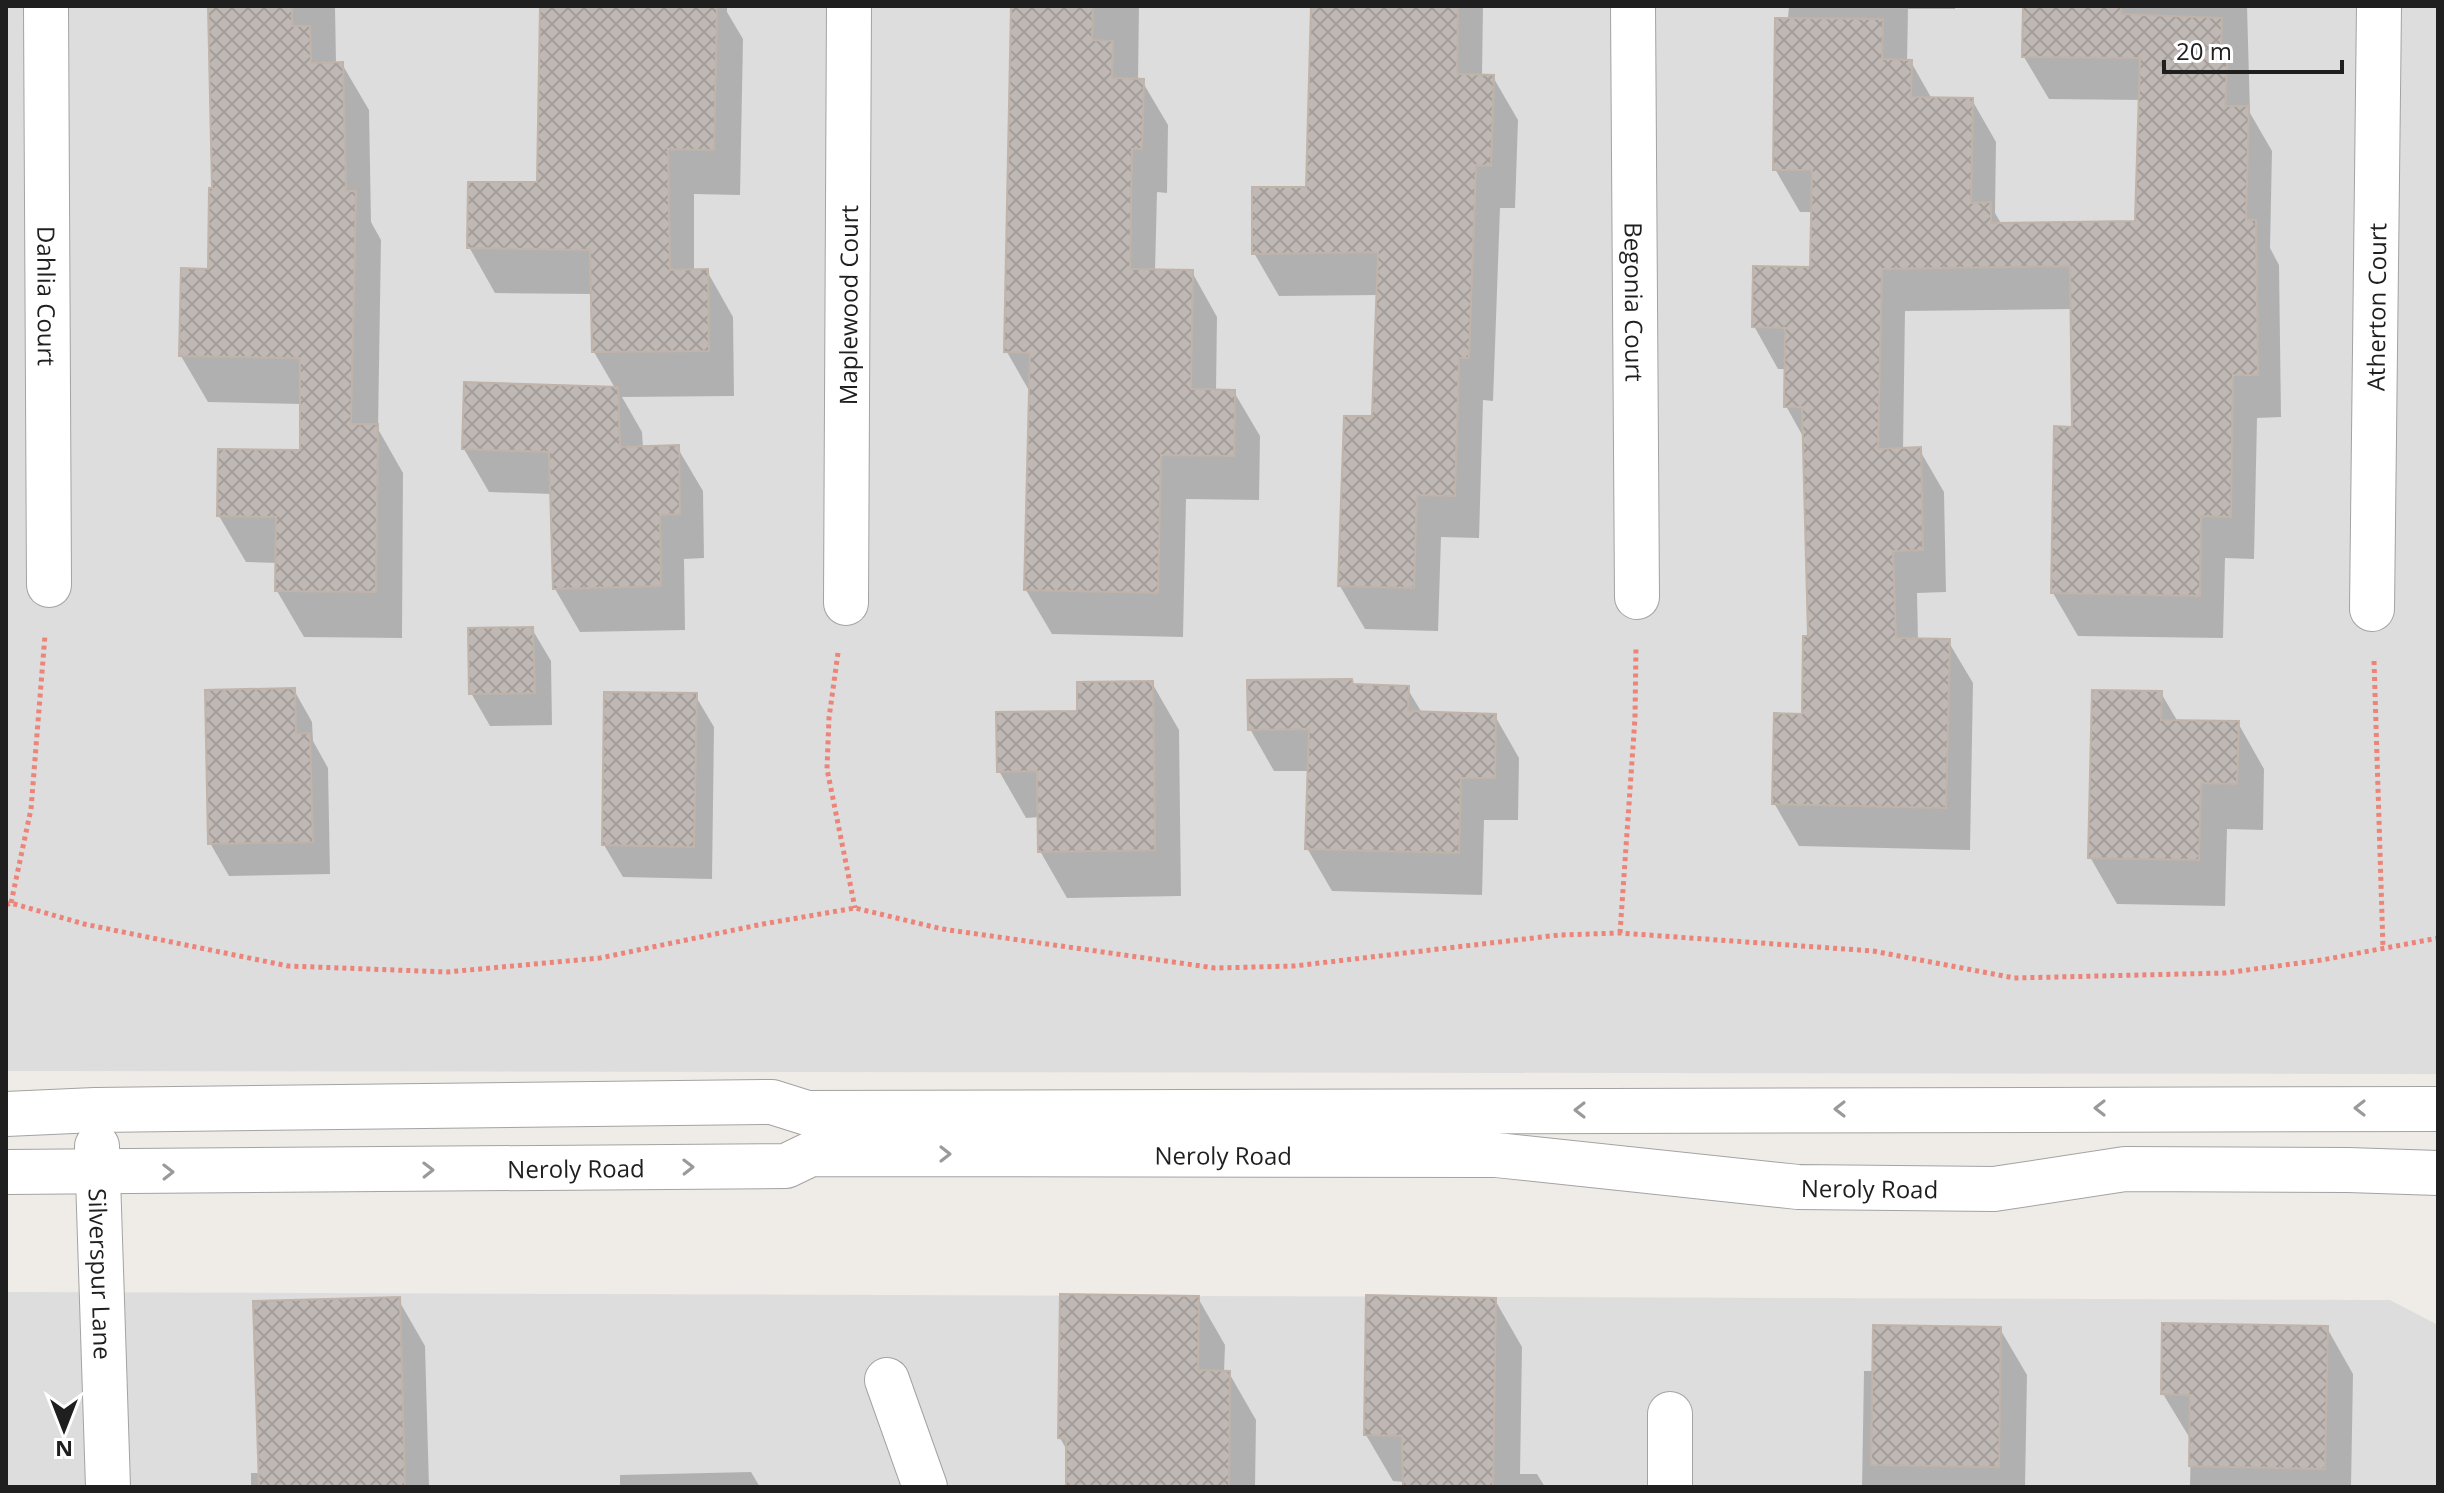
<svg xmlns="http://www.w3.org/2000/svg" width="2444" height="1493" font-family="'Open Sans',sans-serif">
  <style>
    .residential { fill: #ddd }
    .shadow { fill: #0003 }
    .building { fill: url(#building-cross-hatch); stroke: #c0b3aa; stroke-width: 2 }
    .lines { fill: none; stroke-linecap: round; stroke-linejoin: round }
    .minor-casing { stroke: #a3a3a3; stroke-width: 46 }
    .path { stroke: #ed8479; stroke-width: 5; stroke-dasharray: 4 4; stroke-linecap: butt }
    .minor { stroke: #fff; stroke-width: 44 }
    .oneway { stroke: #9a9a9a }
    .labels { text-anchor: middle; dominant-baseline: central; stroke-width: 6; stroke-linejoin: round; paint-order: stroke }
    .street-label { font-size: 24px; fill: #1f1f1f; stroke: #fff }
  </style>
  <defs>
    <pattern id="building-cross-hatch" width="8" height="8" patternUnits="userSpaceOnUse" patternTransform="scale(2)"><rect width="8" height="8" fill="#bfb8b4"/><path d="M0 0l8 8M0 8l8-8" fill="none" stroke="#a49e9a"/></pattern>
  </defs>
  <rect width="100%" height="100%" fill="#efece7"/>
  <path class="residential" d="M 6,6 L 2438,6 L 2438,1074 L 6,1071 Z
    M 6,1292 L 2390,1300 L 2438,1325 L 2438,1487 L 6,1487 Z"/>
  <path class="shadow" d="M 210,6 L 335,6 L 336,64 L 342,64 L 369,110 L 371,222 L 381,240 L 378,429 L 403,473 L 402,638 L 304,637 L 277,591 L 278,563 L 246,562 L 219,516 L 302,452 L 302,404 L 208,402 L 181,356 L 210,271 L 214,191 Z
    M 542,6 L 727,6 L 727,12 L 743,39 L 740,195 L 694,194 L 694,272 L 707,271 L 733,317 L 734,396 L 622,397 L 642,432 L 643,448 L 677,447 L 703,491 L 704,558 L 684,559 L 685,630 L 580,632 L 555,589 L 552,494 L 489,492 L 464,449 L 615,388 L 594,352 L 593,294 L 495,293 L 469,247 L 539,184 Z
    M 1013,6 L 1139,6 L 1138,81 L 1142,81 L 1168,125 L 1167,193 L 1157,192 L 1155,272 L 1192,272 L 1217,317 L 1216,392 L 1234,392 L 1260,436 L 1259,500 L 1186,499 L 1183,637 L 1052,634 L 1026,590 L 1031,394 L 1007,352 Z
    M 1313,6 L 1483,6 L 1482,77 L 1493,77 L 1518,120 L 1515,208 L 1500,208 L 1493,401 L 1483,400 L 1479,538 L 1441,537 L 1438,631 L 1365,629 L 1340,586 L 1374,418 L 1378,295 L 1279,296 L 1254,253 L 1308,189 Z
    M 1789,6 L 1955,6 L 1955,9 L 1908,9 L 1907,62 L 1911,62 L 1932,99 L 1972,100 L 1996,142 L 1995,213 L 2002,225 L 2137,223 L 2141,100 L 2049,99 L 2024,57 L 2025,7 L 2247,6 L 2250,113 L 2272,151 L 2270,248 L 2279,265 L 2281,417 L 2257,418 L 2254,559 L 2225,558 L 2223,638 L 2078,636 L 2053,593 L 2074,429 L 2073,309 L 1905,311 L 1903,450 L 1919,449 L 1944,492 L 1946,592 L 1917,593 L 1918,640 L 1948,641 L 1973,683 L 1970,850 L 1799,846 L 1774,803 L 1804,716 L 1810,638 L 1805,440 L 1786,406 L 1787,369 L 1778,369 L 1754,326 L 1812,269 L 1813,212 L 1800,212 L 1775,169 Z
    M 532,629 L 551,661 L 552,725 L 490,726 L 471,693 Z
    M 1351,681 L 1355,686 L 1407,688 L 1422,713 L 1495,716 L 1519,758 L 1518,820 L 1484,820 L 1482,895 L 1332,891 L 1307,848 L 1310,771 L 1274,771 L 1250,729 Z
    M 1152,683 L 1179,730 L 1181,896 L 1067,898 L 1040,851 L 1040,817 L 1026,818 L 999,771 L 1079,713 Z
    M 294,690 L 312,722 L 313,741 L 328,768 L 330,874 L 229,876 L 210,843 Z
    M 2161,693 L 2178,722 L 2238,723 L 2264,769 L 2263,830 L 2227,829 L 2225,906 L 2117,904 L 2090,857 Z
    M 695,695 L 714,727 L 712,879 L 623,877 L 604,845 Z
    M 1198,1298 L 1225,1345 L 1224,1373 L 1229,1373 L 1256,1420 L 1255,1487 L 1068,1487 L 1068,1452 L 1060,1438 Z
    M 398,1299 L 425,1346 L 429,1487 L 251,1487 L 251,1473 L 260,1473 Z
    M 1495,1300 L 1522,1347 L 1520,1474 L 1537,1474 L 1545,1487 L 1405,1487 L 1405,1482 L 1393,1481 L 1366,1435 Z
    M 2327,1328 L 2353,1374 L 2351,1487 L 2190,1487 L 2191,1440 L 2163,1394 Z
    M 2000,1329 L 2027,1375 L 2025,1487 L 1862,1487 L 1864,1371 L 1875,1371 Z
    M 751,1472 L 760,1487 L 620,1487 L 620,1475 Z"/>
  <path class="building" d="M 208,6 L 292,6 L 292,26 L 310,26 L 311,63 L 343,62 L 346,191 L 356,191 L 351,424 L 378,424 L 376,592 L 275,591 L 276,517 L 217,516 L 218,449 L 300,450 L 300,358 L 179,356 L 181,268 L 208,269 L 209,188 L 212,188 Z
    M 540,6 L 717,6 L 714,150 L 668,149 L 670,270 L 708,269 L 709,351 L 592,352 L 590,250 L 467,248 L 468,182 L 537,182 Z
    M 1011,6 L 1093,6 L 1092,40 L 1113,41 L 1112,78 L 1144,79 L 1142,149 L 1132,149 L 1130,269 L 1193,270 L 1191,389 L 1235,390 L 1234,456 L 1161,455 L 1158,593 L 1024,590 L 1030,353 L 1004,352 Z
    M 1311,6 L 1458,6 L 1457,74 L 1494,75 L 1491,166 L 1476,165 L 1469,358 L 1459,358 L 1455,496 L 1417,495 L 1414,588 L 1338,586 L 1344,416 L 1372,416 L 1378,252 L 1252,254 L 1252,187 L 1306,187 Z
    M 2023,6 L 2121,6 L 2121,14 L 2222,18 L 2221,45 L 2228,45 L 2225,106 L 2249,106 L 2246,220 L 2256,220 L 2258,375 L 2233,375 L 2231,517 L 2201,516 L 2200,596 L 2051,593 L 2054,426 L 2072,427 L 2070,266 L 1882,269 L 1878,449 L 1921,447 L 1923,550 L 1893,551 L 1896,638 L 1950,639 L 1946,808 L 1772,804 L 1774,713 L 1802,714 L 1803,636 L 1808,636 L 1802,407 L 1784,407 L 1785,328 L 1752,327 L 1753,266 L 1810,267 L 1812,170 L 1773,170 L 1775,18 L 1883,19 L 1882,59 L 1912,60 L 1911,97 L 1973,98 L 1971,203 L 1991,202 L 1991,223 L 2135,221 L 2140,58 L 2022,57 Z
    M 464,382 L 618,387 L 620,447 L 679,445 L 680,514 L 660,515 L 661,586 L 553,589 L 549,452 L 462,449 Z
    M 533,627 L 535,693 L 469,694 L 468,628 Z
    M 1352,679 L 1353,684 L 1409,686 L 1408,711 L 1496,714 L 1495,778 L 1461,778 L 1459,853 L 1305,849 L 1309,729 L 1248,730 L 1247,680 Z
    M 1153,681 L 1155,850 L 1038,852 L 1037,771 L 997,772 L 996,712 L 1077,711 L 1077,682 Z
    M 295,688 L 296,734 L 310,733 L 313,842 L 208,844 L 205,690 Z
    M 2092,690 L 2162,691 L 2161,720 L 2239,721 L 2237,784 L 2201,783 L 2199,860 L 2088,858 Z
    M 604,692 L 697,693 L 694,847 L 602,845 Z
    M 1060,1294 L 1199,1296 L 1198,1370 L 1230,1371 L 1229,1487 L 1066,1487 L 1066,1439 L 1058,1438 Z
    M 1366,1295 L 1496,1298 L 1493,1487 L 1403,1487 L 1402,1436 L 1364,1435 Z
    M 400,1297 L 405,1487 L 259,1487 L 253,1301 Z
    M 2162,1323 L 2328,1326 L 2325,1469 L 2189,1466 L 2190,1395 L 2161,1394 Z
    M 1873,1325 L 2001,1327 L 1999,1467 L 1871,1465 Z"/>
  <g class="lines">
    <defs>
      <g id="minor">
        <path id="s1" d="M 46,6 L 49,585"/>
        <path id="s2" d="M 1633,6 L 1637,597"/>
        <path id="s3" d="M 846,603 L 849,6"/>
        <path id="s4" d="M 2372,609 L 2379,6"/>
        <path d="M 6,1114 L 95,1110 L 772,1102 L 807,1113 L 2438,1109"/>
        <path id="s5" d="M 97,1146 L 108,1487"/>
        <path id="s6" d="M 6,1172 L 786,1166 L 811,1154 L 1496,1155 L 1798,1187 L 1994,1189 L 2125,1169 L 2348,1170 L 2438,1173"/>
        <path d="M 887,1380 L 925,1487"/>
        <path d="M 1670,1414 L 1670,1487"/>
      </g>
    </defs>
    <use href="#minor" class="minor-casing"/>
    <path class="path" d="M 838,653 L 829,718 L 827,769 L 855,908
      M 2374,661 L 2383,948
      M 11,903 L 31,809 L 45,635
      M 6,905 L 11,903 L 84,924 L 288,966 L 447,972 L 600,958 L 763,924 L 855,908 L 942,929 L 1215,968 L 1294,966 L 1559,935 L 1620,933 L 1873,951 L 2014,978 L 2225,973 L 2322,960 L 2438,938
      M 1620,933 L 1635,718 L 1636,646"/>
    <use href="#minor" class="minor"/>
  </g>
  <defs><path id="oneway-chevron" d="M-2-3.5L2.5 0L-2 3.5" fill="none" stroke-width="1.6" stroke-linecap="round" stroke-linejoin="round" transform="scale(2)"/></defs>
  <g class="oneway">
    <use href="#oneway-chevron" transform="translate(2100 1108) rotate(180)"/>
    <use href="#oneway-chevron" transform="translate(2360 1108) rotate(180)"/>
    <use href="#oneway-chevron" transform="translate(1840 1109) rotate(180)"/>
    <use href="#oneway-chevron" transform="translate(1580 1110) rotate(180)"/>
    <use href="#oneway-chevron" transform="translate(945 1154)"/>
    <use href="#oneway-chevron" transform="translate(688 1167) rotate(-1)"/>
    <use href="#oneway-chevron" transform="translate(428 1170) rotate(-1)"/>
    <use href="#oneway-chevron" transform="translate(168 1172) rotate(-1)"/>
  </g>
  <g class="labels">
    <g class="street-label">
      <text stroke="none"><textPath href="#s1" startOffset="290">Dahlia Court</textPath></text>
      <text stroke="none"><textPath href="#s2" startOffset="296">Begonia Court</textPath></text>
      <text stroke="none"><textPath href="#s3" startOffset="298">Maplewood Court</textPath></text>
      <text stroke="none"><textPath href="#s4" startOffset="302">Atherton Court</textPath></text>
      <text stroke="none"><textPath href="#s6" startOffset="1220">Neroly Road</textPath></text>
      <text stroke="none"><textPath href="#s6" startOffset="570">Neroly Road</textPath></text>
      <text stroke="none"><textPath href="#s6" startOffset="1868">Neroly Road</textPath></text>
      <text stroke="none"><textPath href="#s5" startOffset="128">Silverspur Lane</textPath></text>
    </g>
  </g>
  <rect width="2444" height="1493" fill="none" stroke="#1f1f1f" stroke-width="16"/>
  <g transform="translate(64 1429) rotate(180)" stroke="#ffffff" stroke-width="6" paint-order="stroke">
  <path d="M0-6L14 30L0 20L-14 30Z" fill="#1f1f1f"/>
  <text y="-12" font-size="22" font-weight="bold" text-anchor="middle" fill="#1f1f1f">N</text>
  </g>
  <path d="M2164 60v12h178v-12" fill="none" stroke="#1f1f1f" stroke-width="4"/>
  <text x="2176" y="60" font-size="24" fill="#1f1f1f" stroke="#ffffff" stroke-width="6" paint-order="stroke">20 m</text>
</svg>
